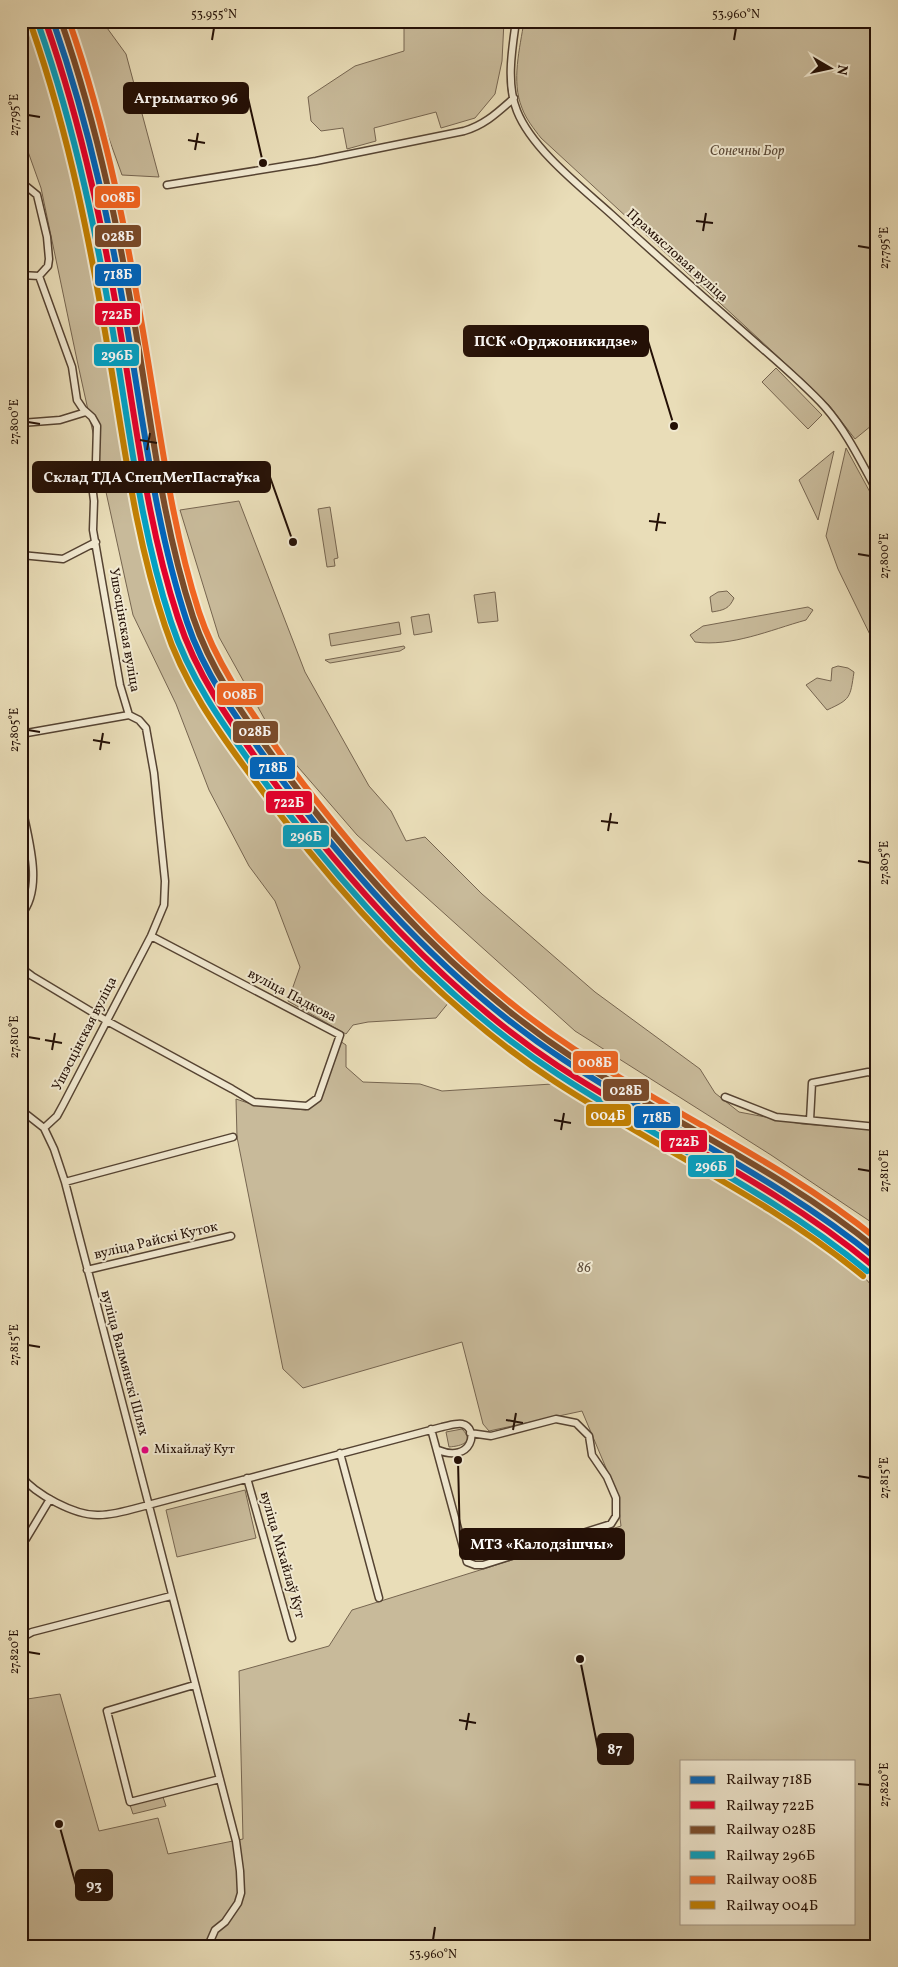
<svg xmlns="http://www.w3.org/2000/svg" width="898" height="1967" font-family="Vollkorn,serif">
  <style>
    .green { fill: #c8ba9a; stroke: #766550; fill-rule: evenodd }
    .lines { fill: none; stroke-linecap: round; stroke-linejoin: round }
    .minor-casing { stroke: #554332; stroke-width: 9 }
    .minor { stroke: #f1e9d1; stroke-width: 6 }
    .rail-1-casing { stroke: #f1e9d1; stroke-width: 10 }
    .rail-2-casing { stroke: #f1e9d1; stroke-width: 10 }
    .rail-3-casing { stroke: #f1e9d1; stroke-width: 10 }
    .rail-4-casing { stroke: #f1e9d1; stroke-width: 10 }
    .rail-5-casing { stroke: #f1e9d1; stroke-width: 10 }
    .rail-6-casing { stroke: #f1e9d1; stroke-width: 10 }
    .rail-1 { stroke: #0065bd; stroke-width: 6 }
    .rail-2 { stroke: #e4002b; stroke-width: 6 }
    .rail-3 { stroke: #7a4b2a; stroke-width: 6 }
    .rail-4 { stroke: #02a1c4; stroke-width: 6 }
    .rail-5 { stroke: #f26522; stroke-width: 6 }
    .rail-6 { stroke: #c28002; stroke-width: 6 }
    .ticks { fill: none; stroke: #241006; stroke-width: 2 }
    .bus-dot { fill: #e5007d; stroke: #f1e9d1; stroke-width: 2 }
    .labels { text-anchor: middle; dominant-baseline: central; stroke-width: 4; stroke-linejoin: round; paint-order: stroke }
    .bus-label { font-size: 13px; fill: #241006; stroke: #f1e9d1; text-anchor: start }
    .park-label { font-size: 14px; font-style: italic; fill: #5d4c3a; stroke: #f1e9d1 }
    .street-label { font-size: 14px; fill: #241006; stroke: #f1e9d1 }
    .leader { fill: none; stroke: #241006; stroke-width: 2 }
    .callout-dot { fill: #241006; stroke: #f1e9d1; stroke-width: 2 }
    .callout { fill: #241006; stroke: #241006; stroke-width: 2 }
    .callout-label { font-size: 15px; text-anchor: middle; font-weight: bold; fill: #fff }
    .line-badge { stroke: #f1e9d1; stroke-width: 2 }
    .badge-label { font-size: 14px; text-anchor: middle; font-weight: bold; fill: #fff }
    .neatline { fill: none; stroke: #241006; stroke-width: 2 }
    .ticks-label { font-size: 12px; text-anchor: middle; fill: #241006 }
  </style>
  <rect width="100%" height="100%" fill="#e9ddb8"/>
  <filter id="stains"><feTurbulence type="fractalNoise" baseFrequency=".004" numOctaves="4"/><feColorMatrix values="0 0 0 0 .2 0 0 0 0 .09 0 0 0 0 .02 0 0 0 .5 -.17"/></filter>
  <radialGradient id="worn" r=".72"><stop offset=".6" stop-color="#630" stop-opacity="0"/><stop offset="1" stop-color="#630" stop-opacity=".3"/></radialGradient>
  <path class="green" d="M 21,21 L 31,21 L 47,67 L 80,200 L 130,498 L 166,618 L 223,714 L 325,851 L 390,923 L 458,991 L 436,1018 L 368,1022 L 353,1025 L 346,1034 L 288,1001 L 300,967 L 275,901 L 249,866 L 209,790 L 176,704 L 133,615 L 77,360 L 41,188 L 21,132 Z
    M 67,21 L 102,21 L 126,54 L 159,177 L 122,175 Z
    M 404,21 L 504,21 L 502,61 L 495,94 L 475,118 L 441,128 L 436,112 L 374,128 L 376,141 L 347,149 L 343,128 L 321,131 L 311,121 L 308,97 L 355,66 L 404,51 Z
    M 524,21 L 877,21 L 877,421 L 855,439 L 829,405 L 811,387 L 541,138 C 534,129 526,119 522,108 C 511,81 520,48 524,21 Z
    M 776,368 L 822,415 L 808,429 L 762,382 Z
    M 846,448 L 877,505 L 877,649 L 838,569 L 826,536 Z
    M 834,451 L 818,520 L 799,480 Z
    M 239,501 L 305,672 L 369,786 L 391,811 L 406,841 L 425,837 L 482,894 L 595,992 L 700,1069 L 715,1093 L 739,1112 L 802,1124 L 877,1130 L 877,1226 L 771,1155 L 575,1031 L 357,835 L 279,745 L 219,637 L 180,510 Z
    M 330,507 L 338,558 L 334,559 L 335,566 L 327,567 L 318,509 Z
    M 727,591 L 734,598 C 729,609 724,610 712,612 L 710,597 L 718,592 Z
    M 495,592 L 498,621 L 478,623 L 474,595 Z
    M 808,607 L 813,610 L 806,620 C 770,630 732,647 695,642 L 690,635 L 703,626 Z
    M 429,614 L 432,632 L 414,635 L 411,617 Z
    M 399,622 L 401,634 L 331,646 L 329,634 Z
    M 404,646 L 405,648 L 400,651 L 330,663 L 325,660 Z
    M 838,666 L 848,668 L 854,672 C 850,698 851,699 827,710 L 806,685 L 817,678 L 831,681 L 832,668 Z
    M 340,1041 L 346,1045 L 346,1067 L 363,1082 L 420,1084 L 442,1091 L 552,1084 L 596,1105 L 641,1136 L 732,1183 L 816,1233 L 848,1258 L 877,1292 L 877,1946 L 21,1946 L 21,1700 L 60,1694 L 99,1831 L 158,1818 L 168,1854 L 243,1839 L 239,1671 L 329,1646 L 352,1610 L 621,1526 L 617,1494 L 582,1411 L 489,1431 L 483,1424 L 462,1342 L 303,1388 L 283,1369 L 237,1137 L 236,1099 L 254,1105 L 306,1110 L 320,1100 ZM 682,1761 L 854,1761 L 854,1923 L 682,1923 Z
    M 462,1429 C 475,1442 462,1446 449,1447 L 446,1432 Z
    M 245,1490 L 256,1538 L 177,1557 L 166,1510 Z
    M 163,1797 L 166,1806 L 133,1814 L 130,1805 Z"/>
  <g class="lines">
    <defs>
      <path id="minor" d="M 516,21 C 512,49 506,84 517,111 C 532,149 581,187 611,214 C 656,255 701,295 747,335 C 773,358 801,381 825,407 C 847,432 861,462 877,491
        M 21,182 L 37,195 L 47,237 L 49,259 L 48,266 L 39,276 L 72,367 L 77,400 L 83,409 L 92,417 L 97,426 L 96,461 L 92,485 L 94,501 L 93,530 L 120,685 L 129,715 L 139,720 L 146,728 L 154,773 L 158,813 L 165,881 L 164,905 L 151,936 L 63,1105 L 57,1116 L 44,1128
        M 167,185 L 316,161 L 464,131 C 485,125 498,112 514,98
        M 21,275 L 39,276
        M 21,423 L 60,420 L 86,412
        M 21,555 L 63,559 L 96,542
        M 21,734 L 129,715
        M 21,802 C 27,835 45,887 21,915
        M 21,968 L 32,976 L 107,1021 L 232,1089 L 254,1102 L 307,1106 L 318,1098 L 340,1035 L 151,936
        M 725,1097 L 776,1117 L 877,1127
        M 21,1110 L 44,1128 L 54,1149 L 65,1182 L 236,1841 L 240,1871 L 241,1893 L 238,1903 L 225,1922 L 215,1930 L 208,1946
        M 810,1120 L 812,1083 L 868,1072 L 877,1074
        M 65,1182 L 233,1137
        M 87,1270 L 231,1236
        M 431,1429 L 467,1562 L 475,1565 L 483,1565 L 611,1524 L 616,1516 L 616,1498 L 607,1477 L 592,1455 L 589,1436 L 576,1423 L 556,1419 L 491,1436 L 470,1433
        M 340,1453 L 379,1598
        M 21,1476 C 35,1494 75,1516 99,1515 C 115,1515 133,1509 148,1505 L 442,1427 C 448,1426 456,1423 462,1424 C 480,1428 472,1464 438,1450
        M 247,1478 L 292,1638
        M 21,1542 L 26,1539 L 50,1499
        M 21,1638 L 32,1632 L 171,1596
        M 194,1685 L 107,1711 L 130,1802 L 220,1779"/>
    </defs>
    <use href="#minor" class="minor-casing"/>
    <use href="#minor" class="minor"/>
    <defs>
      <path id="rail-1" d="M 53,21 C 91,130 113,238 131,351 C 146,442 158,534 187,622 C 204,674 238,720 270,764 C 351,875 449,985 564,1060 C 667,1128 781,1180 877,1259"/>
      <path id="rail-2" d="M 46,23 C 83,129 105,237 123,347 C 138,438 149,530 178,618 C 196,674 230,722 264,769 C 346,880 442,989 558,1066 C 662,1134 776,1185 872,1265"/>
      <path id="rail-3" d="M 61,21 C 99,130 121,242 140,356 C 154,444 165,532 193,617 C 210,669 243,715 275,759 C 357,871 455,980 572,1057 C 673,1123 783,1172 877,1249"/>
      <path id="rail-4" d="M 39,26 C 76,132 98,240 116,350 C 131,441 142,534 171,622 C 189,678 224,726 258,773 C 341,887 440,998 559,1075 C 661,1142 773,1193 867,1271"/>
      <path id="rail-5" d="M 69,21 C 108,132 129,246 148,361 C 162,445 173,531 199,612 C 216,664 249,709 280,753 C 362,864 458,973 574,1049 C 674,1115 784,1163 877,1239"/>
      <path id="rail-6" d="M 32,28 C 70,137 91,248 110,361 C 125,450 136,540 165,626 C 183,682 217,730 252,777 C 335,891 434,1002 554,1081 C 656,1148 768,1198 863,1276"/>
    </defs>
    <use href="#rail-1" class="rail-1-casing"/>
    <use href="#rail-2" class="rail-2-casing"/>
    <use href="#rail-3" class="rail-3-casing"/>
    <use href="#rail-4" class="rail-4-casing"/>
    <use href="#rail-5" class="rail-5-casing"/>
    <use href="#rail-6" class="rail-6-casing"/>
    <use href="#rail-1" class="rail-1"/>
    <use href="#rail-2" class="rail-2"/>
    <use href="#rail-3" class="rail-3"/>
    <use href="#rail-4" class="rail-4"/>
    <use href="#rail-5" class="rail-5"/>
    <use href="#rail-6" class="rail-6"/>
  </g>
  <path class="ticks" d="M 212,40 L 214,28M 734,40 L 736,28M 28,115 L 40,117M 188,140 L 205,143M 195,150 L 198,133M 696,221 L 713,223M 703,231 L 706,213M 858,246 L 870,248M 28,422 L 40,424M 140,440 L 157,443M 147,450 L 150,433M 649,521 L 666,523M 656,531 L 659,513M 858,554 L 870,556M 28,730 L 40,732M 93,740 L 110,743M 100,750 L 103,733M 601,821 L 618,823M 608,831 L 611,813M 858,861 L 870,863M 28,1037 L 40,1039M 45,1040 L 62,1043M 52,1050 L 55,1033M 554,1120 L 571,1123M 561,1130 L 564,1113M 858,1169 L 870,1171M 28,1345 L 40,1347M 506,1420 L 523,1423M 513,1430 L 516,1413M 858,1476 L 870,1478M 28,1652 L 40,1654M 459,1720 L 476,1723M 466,1730 L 469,1713M 858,1784 L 870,1785M 433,1940 L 435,1927"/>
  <circle class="bus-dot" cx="145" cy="1450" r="4.5"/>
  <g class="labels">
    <g class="bus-label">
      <text x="154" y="1450">Міхайлаў Кут</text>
    </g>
    <g class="park-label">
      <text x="747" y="151">Сонечны Бор</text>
      <text x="584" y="1268">86</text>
    </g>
    <g class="street-label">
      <text transform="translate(677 256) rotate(42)">Прамысловая вуліца</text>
      <text transform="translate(124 630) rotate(80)">Ушэсцінская вуліца</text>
      <text transform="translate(292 996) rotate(28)">вуліца Падкова</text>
      <text transform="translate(85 1034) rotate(-63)">Ушэсцінская вуліца</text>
      <text transform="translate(156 1241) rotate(-13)">вуліца Райскі Куток</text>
      <text transform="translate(124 1363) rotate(75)">вуліца Валмянскі Шлях</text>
      <text transform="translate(282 1555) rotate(74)">вуліца Міхайлаў Кут</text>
    </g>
  </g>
  <path class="leader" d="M263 163L248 98M674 426L648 341M293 542L270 477M458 1460L460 1544M580 1659L598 1749M59 1824L76 1885"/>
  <g class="callout-dot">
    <circle cx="263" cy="163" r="5"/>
    <circle cx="674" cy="426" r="5"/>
    <circle cx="293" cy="542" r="5"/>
    <circle cx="458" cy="1460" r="5"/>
    <circle cx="580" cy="1659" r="5"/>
    <circle cx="59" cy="1824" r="5"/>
  </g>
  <g class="callout">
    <rect x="124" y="83" width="124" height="30" rx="5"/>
    <rect x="464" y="326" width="184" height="30" rx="5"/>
    <rect x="33" y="462" width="237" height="30" rx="5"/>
    <rect x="460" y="1529" width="164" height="30" rx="5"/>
    <rect x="598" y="1734" width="35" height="30" rx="5"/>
    <rect x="76" y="1870" width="36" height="30" rx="5"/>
  </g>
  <g class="callout-label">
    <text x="186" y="103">Агрыматко 96</text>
    <text x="556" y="346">ПСК «Орджоникидзе»</text>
    <text x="152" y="482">Склад ТДА СпецМетПастаўка</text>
    <text x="542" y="1549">МТЗ «Калодзішчы»</text>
    <text x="615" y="1754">87</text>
    <text x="94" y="1890">93</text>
  </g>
  <g class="line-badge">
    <rect x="94" y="185" width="47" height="24" rx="5" fill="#f26522"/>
    <rect x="94" y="224" width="48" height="24" rx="5" fill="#7a4b2a"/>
    <rect x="94" y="263" width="48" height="24" rx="5" fill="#0065bd"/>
    <rect x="94" y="302" width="47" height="24" rx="5" fill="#e4002b"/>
    <rect x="93" y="343" width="47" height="24" rx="5" fill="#02a1c4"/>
    <rect x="216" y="682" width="48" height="24" rx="5" fill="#f26522"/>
    <rect x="232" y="720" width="47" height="24" rx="5" fill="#7a4b2a"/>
    <rect x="249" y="756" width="47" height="24" rx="5" fill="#0065bd"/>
    <rect x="265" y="790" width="48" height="24" rx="5" fill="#e4002b"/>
    <rect x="282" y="824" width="48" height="24" rx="5" fill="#02a1c4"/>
    <rect x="572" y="1050" width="47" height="24" rx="5" fill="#f26522"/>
    <rect x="602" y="1078" width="48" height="24" rx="5" fill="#7a4b2a"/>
    <rect x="585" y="1103" width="47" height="24" rx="5" fill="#c28002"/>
    <rect x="633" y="1105" width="48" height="24" rx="5" fill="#0065bd"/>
    <rect x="660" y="1129" width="48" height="24" rx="5" fill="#e4002b"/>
    <rect x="687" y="1154" width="48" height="24" rx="5" fill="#02a1c4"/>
  </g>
  <g class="badge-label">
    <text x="118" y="202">008Б</text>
    <text x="118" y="241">028Б</text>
    <text x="118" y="279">718Б</text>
    <text x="117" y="319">722Б</text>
    <text x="117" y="360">296Б</text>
    <text x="240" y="699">008Б</text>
    <text x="255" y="736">028Б</text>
    <text x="273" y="772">718Б</text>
    <text x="289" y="807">722Б</text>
    <text x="306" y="841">296Б</text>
    <text x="595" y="1067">008Б</text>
    <text x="626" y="1095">028Б</text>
    <text x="608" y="1120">004Б</text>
    <text x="657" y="1122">718Б</text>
    <text x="684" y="1146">722Б</text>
    <text x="711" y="1171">296Б</text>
  </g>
  <rect width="898" height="1967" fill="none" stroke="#e9ddb8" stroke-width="55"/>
  <rect x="680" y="1760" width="175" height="165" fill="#f1e9d1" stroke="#9f9280"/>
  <rect x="690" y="1776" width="25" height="8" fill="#0065bd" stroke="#9f9280"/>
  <text x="726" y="1784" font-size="15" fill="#241006">Railway 718Б</text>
  <rect x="690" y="1801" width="25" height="8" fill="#e4002b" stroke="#9f9280"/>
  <text x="726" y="1810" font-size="15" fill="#241006">Railway 722Б</text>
  <rect x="690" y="1826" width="25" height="8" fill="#7a4b2a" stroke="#9f9280"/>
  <text x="726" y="1834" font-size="15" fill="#241006">Railway 028Б</text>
  <rect x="690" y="1851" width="25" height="8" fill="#02a1c4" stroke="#9f9280"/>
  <text x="726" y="1860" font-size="15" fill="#241006">Railway 296Б</text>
  <rect x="690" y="1876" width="25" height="8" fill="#f26522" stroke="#9f9280"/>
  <text x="726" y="1884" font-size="15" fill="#241006">Railway 008Б</text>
  <rect x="690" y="1901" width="25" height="8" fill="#c28002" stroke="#9f9280"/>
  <text x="726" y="1910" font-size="15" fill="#241006">Railway 004Б</text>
  <g transform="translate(830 68) rotate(99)" stroke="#f1e9d1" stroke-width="4" paint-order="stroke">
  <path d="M0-4L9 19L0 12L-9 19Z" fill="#241006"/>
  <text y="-8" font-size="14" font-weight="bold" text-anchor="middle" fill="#241006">N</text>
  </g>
  <rect x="28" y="28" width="842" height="1912" class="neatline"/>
  <g class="ticks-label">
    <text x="214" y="18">53.955°N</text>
    <text x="736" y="18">53.960°N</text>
    <text transform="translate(14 115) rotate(-90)" y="4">27.795°E</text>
    <text transform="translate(884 248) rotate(-90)" y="4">27.795°E</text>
    <text transform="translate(14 422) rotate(-90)" y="4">27.800°E</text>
    <text transform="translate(884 556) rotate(-90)" y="4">27.800°E</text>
    <text transform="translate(14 730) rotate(-90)" y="4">27.805°E</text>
    <text transform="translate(884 863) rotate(-90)" y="4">27.805°E</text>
    <text transform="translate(14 1037) rotate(-90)" y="4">27.810°E</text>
    <text transform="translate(884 1171) rotate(-90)" y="4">27.810°E</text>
    <text transform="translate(14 1345) rotate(-90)" y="4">27.815°E</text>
    <text transform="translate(884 1478) rotate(-90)" y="4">27.815°E</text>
    <text transform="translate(14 1652) rotate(-90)" y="4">27.820°E</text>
    <text transform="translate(884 1785) rotate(-90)" y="4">27.820°E</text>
    <text x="433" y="1958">53.960°N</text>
  </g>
  <rect width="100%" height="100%" filter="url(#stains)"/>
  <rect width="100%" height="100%" fill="url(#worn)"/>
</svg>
